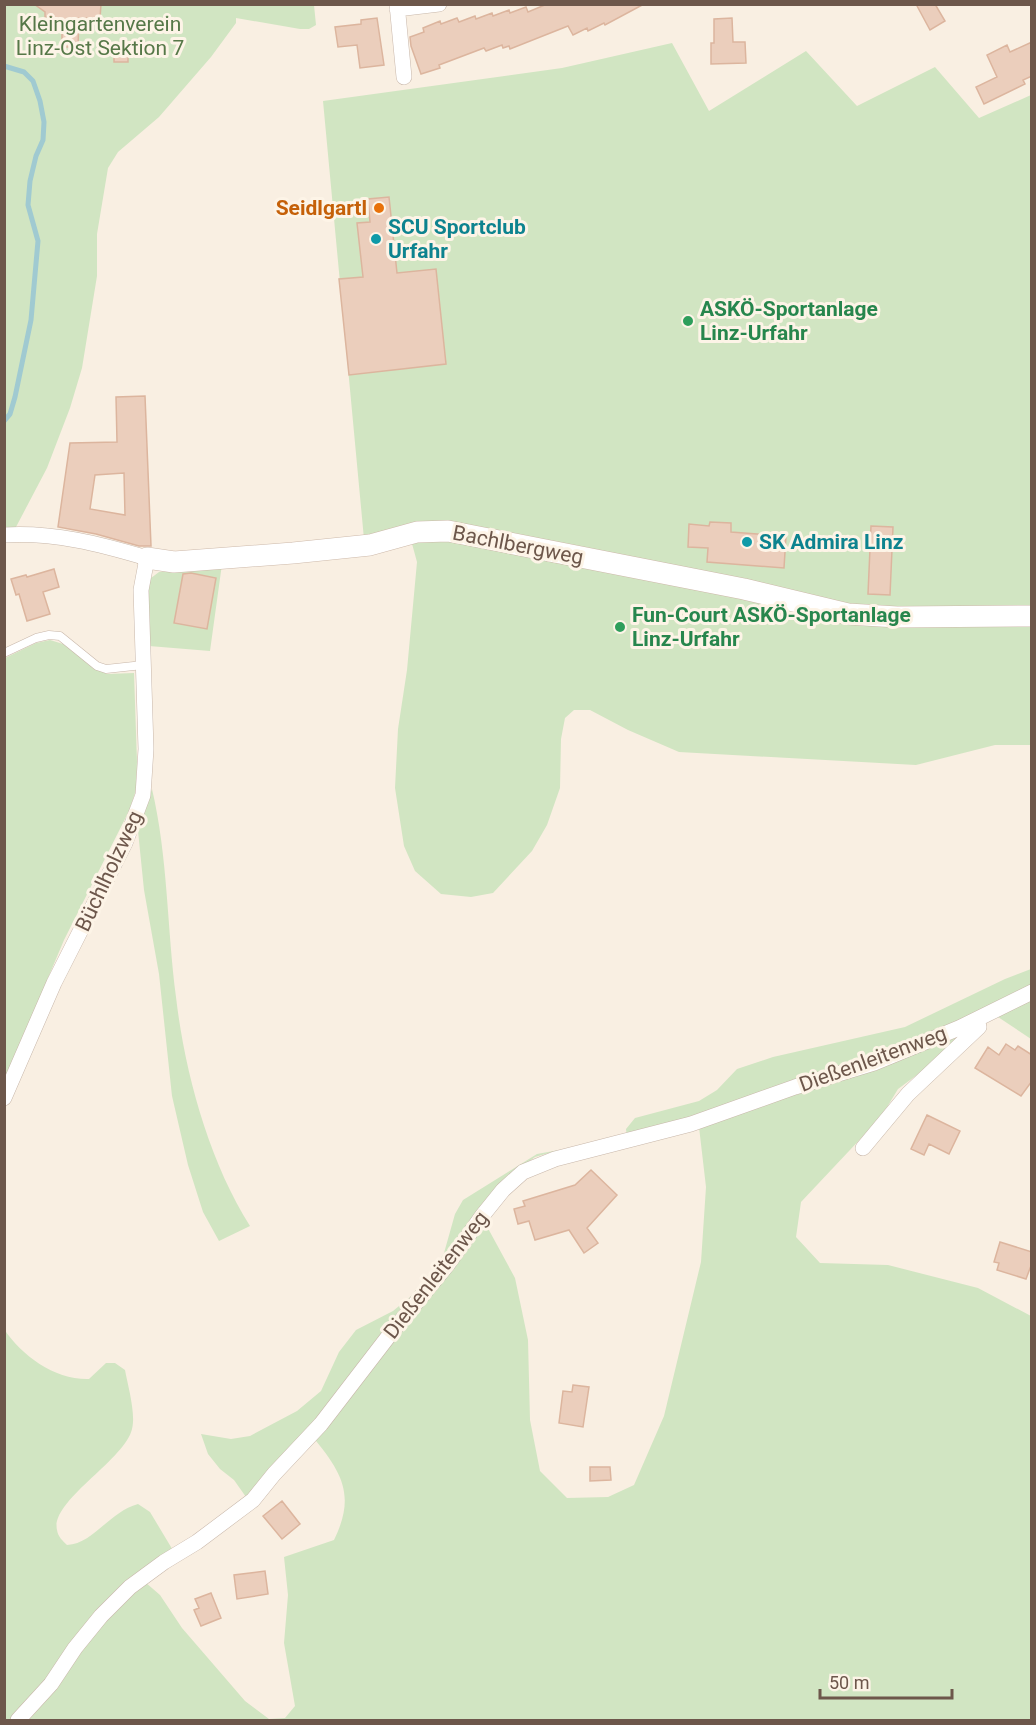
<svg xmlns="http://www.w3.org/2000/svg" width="1036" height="1725" font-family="Roboto,sans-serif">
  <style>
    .green { fill: #d1e5c2 }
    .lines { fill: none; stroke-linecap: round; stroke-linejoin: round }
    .stream { stroke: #a0cad1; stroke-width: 5 }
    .building { fill: #ebcebc; stroke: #dcb59e; stroke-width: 1.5; fill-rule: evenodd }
    .lane-casing { stroke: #c8b7aa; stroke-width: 9 }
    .street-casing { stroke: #c8b7aa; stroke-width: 16 }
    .secondary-casing { stroke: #cdb9aa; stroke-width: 22 }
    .lane { stroke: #fff; stroke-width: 8 }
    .street { stroke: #fff; stroke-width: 15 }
    .secondary { stroke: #fff; stroke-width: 21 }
    .food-dot { fill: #e8710a; stroke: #fdf4e7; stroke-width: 2 }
    .culture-dot { fill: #0f9aa8; stroke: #fdf4e7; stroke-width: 2 }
    .leisure-dot { fill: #2e9e5b; stroke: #fdf4e7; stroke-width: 2 }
    .labels { text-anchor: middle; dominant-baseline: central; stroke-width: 6; stroke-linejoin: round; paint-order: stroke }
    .park-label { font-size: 21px; fill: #567848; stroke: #fdf4e7 }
    .food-label { font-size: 21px; font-weight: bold; fill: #c56008; stroke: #fdf4e7; text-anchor: end }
    .culture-label { font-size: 21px; font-weight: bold; fill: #0d838f; stroke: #fdf4e7; text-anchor: start }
    .leisure-label { font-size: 21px; font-weight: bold; fill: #27864d; stroke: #fdf4e7; text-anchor: start }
    .street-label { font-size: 21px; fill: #6d574b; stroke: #fdf4e7 }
  </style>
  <rect width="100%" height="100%" fill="#f9efe2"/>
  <path class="green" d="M 5,5 L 314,5 L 316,25 L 309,29 L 300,29 L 236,18 L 236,23 L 211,57 L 159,117 L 118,152 L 108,168 L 97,234 L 97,276 L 82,368 L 70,408 L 47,468 L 16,527 L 5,528 Z
    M 672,43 L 709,111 L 806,51 L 857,106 L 935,67 L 979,118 L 1031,95 L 1031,745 L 995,745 L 916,765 L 679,752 L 628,730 L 590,710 L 574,710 L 565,718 L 561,739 L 560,788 L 547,825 L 532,851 L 493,893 L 471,897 L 441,894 L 415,871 L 404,846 L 395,788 L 398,729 L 407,670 L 417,562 L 411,540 L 364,539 L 323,101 L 562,68 Z
    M 222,564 L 210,651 L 149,646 L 148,586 L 151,578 L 159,572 Z
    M 50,640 L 63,644 L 79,654 L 94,667 L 107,674 L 134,673 L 137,762 L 136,790 L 129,811 L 64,940 L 5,1080 L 5,658 L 36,643 Z
    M 152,789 C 168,857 167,928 176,997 C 185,1074 209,1161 250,1226 L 219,1241 L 203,1212 L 188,1165 L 172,1096 L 159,974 L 144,890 L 138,831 Z
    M 1031,969 L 1031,988 L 912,1043 L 731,1105 L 627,1137 L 626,1129 L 635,1118 L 699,1101 L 717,1090 L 737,1069 L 773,1057 L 905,1027 L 1005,979 Z
    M 1031,997 L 1031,1039 L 998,1017 L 1015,1005 Z
    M 966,1029 L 929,1066 L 898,1089 L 881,1117 L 801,1202 L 796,1237 L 820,1263 L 888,1265 L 978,1288 L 1031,1316 L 1031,1720 L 23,1720 L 105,1618 L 145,1582 L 160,1595 L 182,1628 L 245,1701 L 269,1719 L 285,1718 L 295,1706 L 284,1643 L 288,1595 L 284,1557 L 334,1540 C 356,1495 342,1473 313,1437 L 484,1221 L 515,1278 L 528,1340 L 530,1420 L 540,1471 L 567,1498 L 608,1497 L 634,1485 L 664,1416 L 701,1262 L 706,1187 L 699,1127 Z
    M 559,1150 L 535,1157 L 509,1177 L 332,1404 L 246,1497 L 234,1480 L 220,1469 L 208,1454 L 201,1434 L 231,1439 L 250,1436 L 297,1411 L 321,1391 L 339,1352 L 356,1330 L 393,1311 L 410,1297 L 436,1266 L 444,1253 L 455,1214 L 463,1200 L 537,1154 Z
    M 4,1329 C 22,1356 55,1380 89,1379 L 106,1363 L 115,1363 L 125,1370 C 128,1386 136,1414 132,1429 C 125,1460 50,1501 57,1530 C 58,1537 63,1541 67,1545 C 93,1544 109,1512 138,1504 L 150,1512 L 174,1552 L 11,1720 L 4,1720 Z"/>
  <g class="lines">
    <path class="stream" d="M 4,66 L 24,72 L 33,81 L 40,101 L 44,122 L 43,140 L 36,156 L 30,181 L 28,205 L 38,241 L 31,320 L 15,397 L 10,414 L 4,421"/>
  </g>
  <path class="building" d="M 34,4 L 101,4 L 100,18 L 79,18 L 78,47 L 62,47 L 62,23 L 52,17 L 45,17 L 45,12 Z
    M 547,4 L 644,4 L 605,25 L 604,23 L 588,31 L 587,28 L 573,35 L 568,26 L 510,49 L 509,46 L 503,48 L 502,45 L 486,51 L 484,48 L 439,65 L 440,68 L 421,74 L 411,46 L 410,37 L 424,32 L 423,28 L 440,21 L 441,24 L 457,18 L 459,22 L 475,16 L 476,19 L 492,13 L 493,16 L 509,10 L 510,13 L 526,7 L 528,12 Z
    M 916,4 L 935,4 L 945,21 L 930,30 Z
    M 377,18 L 384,65 L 360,68 L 357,45 L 338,47 L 335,27 L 361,24 L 361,20 Z
    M 732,18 L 733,42 L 745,42 L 746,63 L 711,64 L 711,43 L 714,43 L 714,19 Z
    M 1032,42 L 1032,76 L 1023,80 L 1025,84 L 984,104 L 976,87 L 997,77 L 987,55 L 1007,45 L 1010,52 Z
    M 114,48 L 128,48 L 128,62 L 114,62 Z
    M 389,197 L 397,273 L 436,269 L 446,364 L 349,375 L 339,279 L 363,277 L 357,223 L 370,222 L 368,199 Z
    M 145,396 L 151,546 L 139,546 L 96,534 L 58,527 L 70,443 L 117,442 L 116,397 ZM 124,473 L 125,515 L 90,509 L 95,475 Z
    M 710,522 L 731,523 L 731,532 L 786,536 L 784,568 L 707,562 L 708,548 L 688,547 L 689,524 L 709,526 Z
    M 871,526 L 893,527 L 890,595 L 868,594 Z
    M 54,569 L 59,587 L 43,592 L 50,614 L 27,621 L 19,594 L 16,595 L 11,579 L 26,575 L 27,577 Z
    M 191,573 L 216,578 L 207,629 L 174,623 L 183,574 Z
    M 1006,1044 L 1015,1050 L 1018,1046 L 1032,1055 L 1032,1081 L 1021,1096 L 975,1068 L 988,1047 L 999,1055 Z
    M 927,1115 L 960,1131 L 949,1154 L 929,1144 L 924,1155 L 911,1149 Z
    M 591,1170 L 617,1195 L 587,1228 L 598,1243 L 584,1253 L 569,1230 L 535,1240 L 529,1221 L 518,1224 L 514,1209 L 525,1206 L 523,1201 L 575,1185 Z
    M 1000,1242 L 1032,1252 L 1032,1263 L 1026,1279 L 997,1270 L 999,1263 L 994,1262 Z
    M 573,1385 L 589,1387 L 583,1427 L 559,1423 L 563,1391 L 572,1392 Z
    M 590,1467 L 610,1467 L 611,1480 L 590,1481 Z
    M 282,1501 L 300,1524 L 282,1539 L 263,1516 Z
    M 265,1571 L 268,1594 L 237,1599 L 234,1575 Z
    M 211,1593 L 221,1618 L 201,1626 L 194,1610 L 199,1608 L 195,1599 Z"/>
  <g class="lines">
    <defs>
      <path id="lane" d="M 4,653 L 36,638 L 49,635 L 60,636 L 97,666 L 106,669 L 143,665"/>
      <path id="street" d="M 397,4 L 404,77
        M 397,9 L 439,4
        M 4,535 C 54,532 100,544 147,558 L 141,590 L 146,749 L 143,795 L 125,843 L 54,983 L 4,1098
        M 863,1148 L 908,1094 L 979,1027 L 977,1019
        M 18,1720 L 51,1684 L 75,1648 L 101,1616 L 130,1587 L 164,1562 L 197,1542 L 253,1500 L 274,1474 L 321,1424 L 391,1333 L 448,1264 L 482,1216 L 503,1190 L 523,1172 L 555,1159 L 691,1124 L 795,1087 L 874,1063 L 959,1028 L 1032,992"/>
      <path id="secondary" d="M 147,558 L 174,562 L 293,553 L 370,545 L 417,532 L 448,531 L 744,589 L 848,614 L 897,617 L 1032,616"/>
    </defs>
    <use href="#lane" class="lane-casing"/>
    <use href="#street" class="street-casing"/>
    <use href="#secondary" class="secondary-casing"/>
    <use href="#lane" class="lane"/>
    <use href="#street" class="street"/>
    <use href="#secondary" class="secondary"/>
  </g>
  <circle class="food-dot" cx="379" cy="208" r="6"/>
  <g class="culture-dot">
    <circle cx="376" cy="239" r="6"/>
    <circle cx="747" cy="542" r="6"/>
  </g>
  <g class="leisure-dot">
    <circle cx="688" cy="321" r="6"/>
    <circle cx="620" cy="627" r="6"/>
  </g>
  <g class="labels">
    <g class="park-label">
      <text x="100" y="24">Kleingartenverein<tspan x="100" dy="24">Linz-Ost Sektion 7</tspan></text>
    </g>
    <g class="food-label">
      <text x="367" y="208">Seidlgartl</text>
    </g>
    <g class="culture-label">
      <text x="388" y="227">SCU Sportclub<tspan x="388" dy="24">Urfahr</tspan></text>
      <text x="759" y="542">SK Admira Linz</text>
    </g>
    <g class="leisure-label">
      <text x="700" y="309">ASKÖ-Sportanlage<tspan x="700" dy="24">Linz-Urfahr</tspan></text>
      <text x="632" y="615">Fun-Court ASKÖ-Sportanlage<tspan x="632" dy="24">Linz-Urfahr</tspan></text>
    </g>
    <g class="street-label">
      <text transform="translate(518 545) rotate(11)">Bachlbergweg</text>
      <text transform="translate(109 871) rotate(-65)">Büchlholzweg</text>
      <text transform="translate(873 1059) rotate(-20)">Dießenleitenweg</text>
      <text transform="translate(436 1275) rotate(-52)">Dießenleitenweg</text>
    </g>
  </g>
  <rect width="1036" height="1725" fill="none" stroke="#6d574b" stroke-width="12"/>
  <path d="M820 1689v9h132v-9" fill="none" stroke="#6d574b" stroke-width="3"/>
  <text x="829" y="1689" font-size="18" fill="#6d574b" stroke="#fdf4e7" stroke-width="4.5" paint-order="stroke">50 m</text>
</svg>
